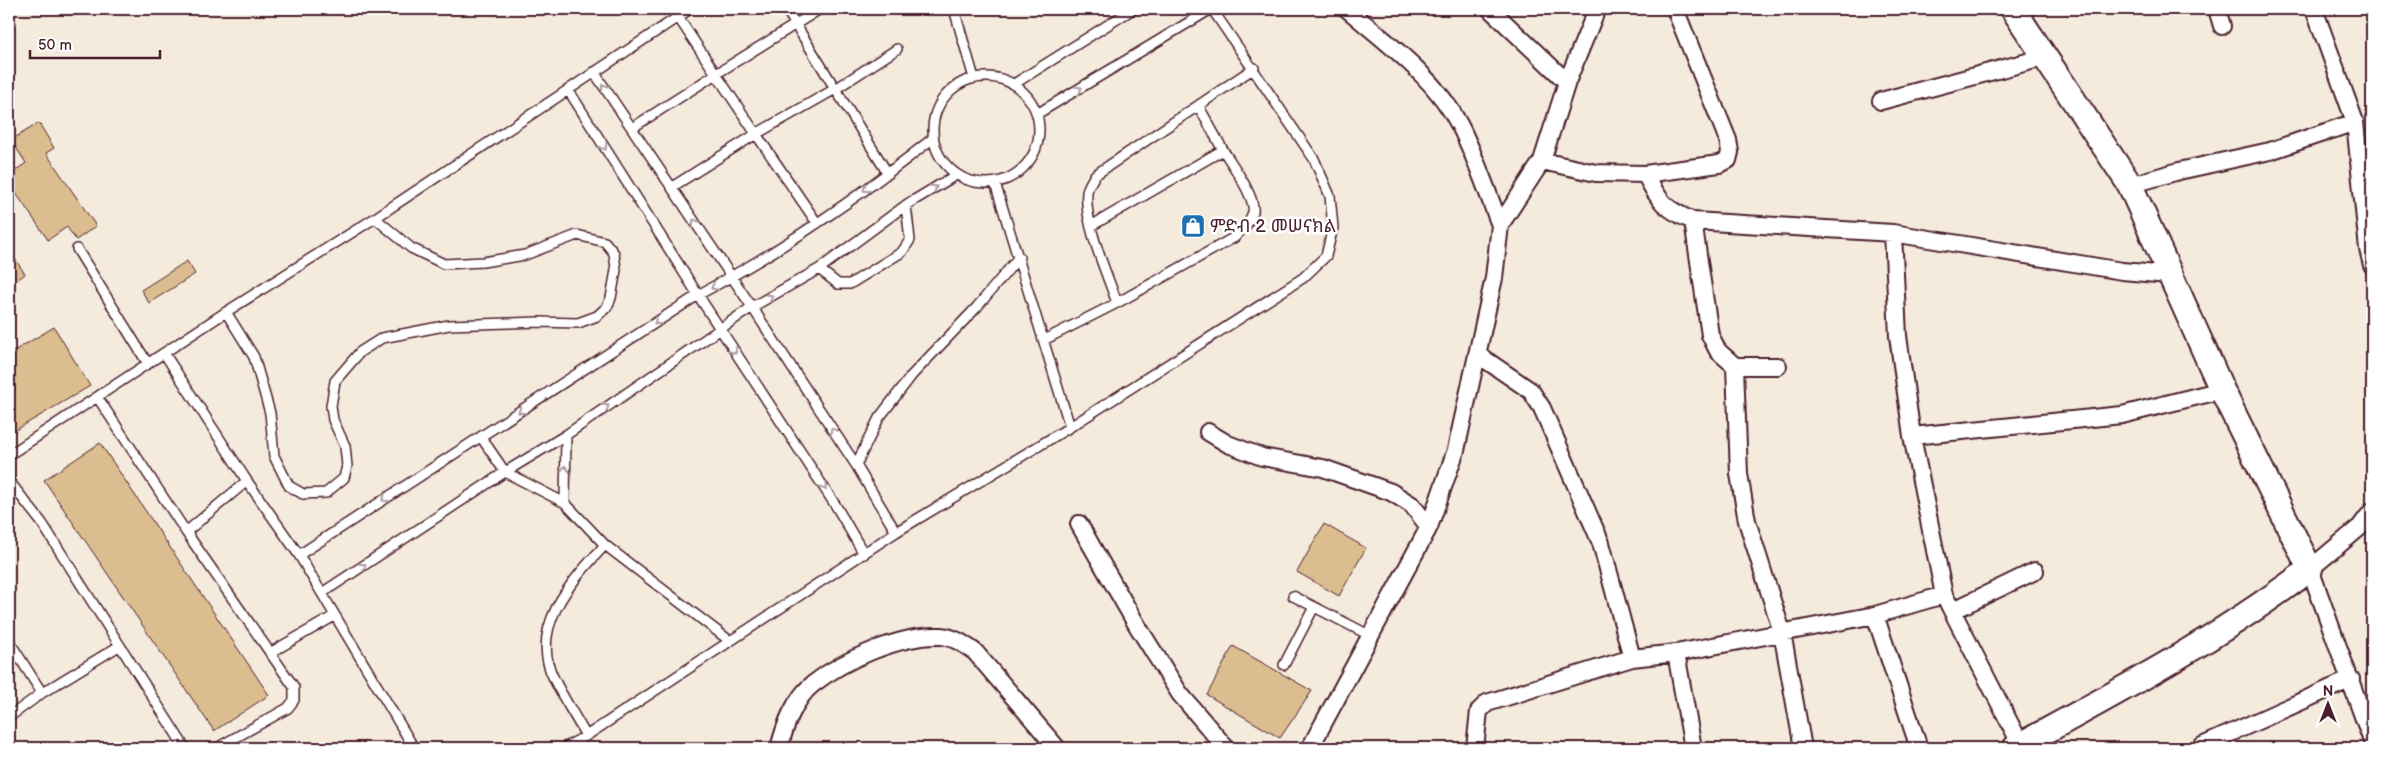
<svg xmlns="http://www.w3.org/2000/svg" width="2381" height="757" font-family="'Balsamiq Sans','Noto Sans Ethiopic',sans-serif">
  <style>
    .building { fill: #dbbd8f; stroke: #4a1f2b }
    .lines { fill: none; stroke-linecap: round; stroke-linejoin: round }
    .lane-casing { stroke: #4a1f2b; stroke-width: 12 }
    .street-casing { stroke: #4a1f2b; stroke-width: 20 }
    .secondary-casing { stroke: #4a1f2b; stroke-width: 28 }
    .lane { stroke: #fff; stroke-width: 9 }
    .street { stroke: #fff; stroke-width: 16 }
    .secondary { stroke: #fff; stroke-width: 24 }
    .oneway { stroke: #ae9aa0 }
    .labels { text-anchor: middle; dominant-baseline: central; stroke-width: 5; stroke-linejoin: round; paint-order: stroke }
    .poi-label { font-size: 18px; fill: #4a1f2b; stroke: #fff; text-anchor: start }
  </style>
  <rect width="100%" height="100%" fill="#f4ebdd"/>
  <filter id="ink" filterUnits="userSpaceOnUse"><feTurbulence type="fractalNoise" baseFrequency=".02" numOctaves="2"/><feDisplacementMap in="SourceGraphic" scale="10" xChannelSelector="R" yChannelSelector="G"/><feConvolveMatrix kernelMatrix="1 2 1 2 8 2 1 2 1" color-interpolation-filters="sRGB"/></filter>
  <g filter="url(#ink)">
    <path class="building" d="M 39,123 L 54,148 L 46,153 L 96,226 L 76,240 L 67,227 L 48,240 L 9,183 L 9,175 L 26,163 L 11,140 Z
      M 9,250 L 25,274 L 9,286 Z
      M 187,261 L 195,274 L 149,303 L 141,290 Z
      M 54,327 L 90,386 L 14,431 L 9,422 L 9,354 Z
      M 100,443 L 269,695 L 214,731 L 44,480 Z
      M 1324,524 L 1366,548 L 1339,596 L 1297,572 Z
      M 1233,646 L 1312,691 L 1280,738 L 1207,695 Z"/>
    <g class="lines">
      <defs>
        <path id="lane" d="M 786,9 L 888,174
          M 954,9 L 974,78
          M 678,17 L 716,74 L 820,9
          M 594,72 L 752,307 L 856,465 L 896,532
          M933 130a53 53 0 1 1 106 0a53 53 0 1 1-106 0Z
          M 1014,84 L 1133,9
          M 569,91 L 698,295 L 836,506 L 864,554
          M 1037,114 L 1211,9
          M 632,128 L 716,74 L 756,134 L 837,88 L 897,49
          M 995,183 L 1070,427
          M 672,187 L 756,134 L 817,223
          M 1091,226 L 1223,150 L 1199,107
          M 77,249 L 148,364
          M 819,269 L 838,284 L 850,284 L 902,252 L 910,240 L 906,205
          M 1117,303 L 1235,237 C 1241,230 1251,222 1253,212 C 1256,197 1231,163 1223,150
          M 226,312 L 254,357 L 270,413 L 274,456 L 289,486 L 303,494 L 326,493 L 344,478 L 347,466 L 345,446 L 333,420 L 331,406 L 335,381 L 360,352 L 382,338 L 449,325 L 539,322 L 578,323 L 597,316 L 607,307 L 611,298 L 616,270 L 614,253 L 605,242 L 577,235 L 525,255 L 483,262 L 444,264 L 411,248 L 375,218
          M 1044,340 L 1117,303 C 1107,274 1084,223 1087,193 C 1087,187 1092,181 1095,175 L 1254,68
          M 164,353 L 247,481 L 299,555 L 414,748
          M 98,398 L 186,532 L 294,687 L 294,700 L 288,708 L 217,748
          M 481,437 L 505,472 L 565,503 L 605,545 C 572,581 528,627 554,679 C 563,698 576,717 586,736
          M 9,455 L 226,312 L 375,218 L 690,9
          M 856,465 L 879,418 L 912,375 L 977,307 L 1019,257
          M 9,481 L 42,523 L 185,748
          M 565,503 L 566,435
          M 186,532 L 247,481
          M 605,545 L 730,641
          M 299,555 L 698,295 C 781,251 859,197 932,139
          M 322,593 L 505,472 L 566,435 L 752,307 L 819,269 L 906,205 L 956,175
          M 1293,596 L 1371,636
          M 9,641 L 42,693 L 119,646
          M 270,653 L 334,616
          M 1284,665 L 1314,607
          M 9,717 L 42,693
          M 564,748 L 586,736 L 896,532 L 1070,427 L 1303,278 L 1326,256 L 1333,227 L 1330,196 L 1314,159 L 1212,9"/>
        <path id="street" d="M 1347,9 C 1387,43 1436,78 1460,126 C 1476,157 1487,192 1500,225
          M 1490,9 L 1567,82
          M 2217,9 L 2222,26
          M 2314,9 L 2355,122 L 2368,249 L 2372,265
          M 1881,101 L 2046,57
          M 1542,161 L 1596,173 L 1645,174 C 1660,202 1663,208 1693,221 L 1893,233 L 2122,271 L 2169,275
          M 1645,174 L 1719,164 L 1728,160 L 1730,152 L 1728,140 L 1675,9
          M 2130,185 L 2179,171 L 2270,151 L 2355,122
          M 1693,221 L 1710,335 L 1718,351 L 1735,366 L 1739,474 L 1747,521 L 1782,632 L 1803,748
          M 1893,233 L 1898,336 L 1912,436 L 2122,415 L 2222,390
          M 1477,354 L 1531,391 L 1542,408 L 1601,543 L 1632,658
          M 1735,366 L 1778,366
          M 1208,432 L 1228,444 L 1262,457 L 1323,468 L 1391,492 L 1412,505 L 1429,527
          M 2372,511 L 2360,527 L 2310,569 L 2372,741
          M 1079,524 L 1138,627 L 1180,694 L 1226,748
          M 1944,595 L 2021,745
          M 1952,611 L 2035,571
          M 1875,615 L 1944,595 L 1912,436
          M 1676,653 L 1875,615 L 1919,748
          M 2202,746 L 2351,679
          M 779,748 C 785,726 794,699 813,684 C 843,660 902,634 941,636 C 954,637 965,645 975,652 L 1057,748
          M 1310,748 L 1429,527 L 1456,450 L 1494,278 L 1500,225 L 1542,161 L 1567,82 L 1597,9
          M 1475,748 L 1479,711 L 1487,703 L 1632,658 L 1676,653 L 1693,748"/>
        <path id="secondary" d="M 2013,9 L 2130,185 L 2222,390 L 2310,569 C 2218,639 2116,693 2015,748"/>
      </defs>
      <use href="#lane" class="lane-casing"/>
      <use href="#street" class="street-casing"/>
      <use href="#secondary" class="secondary-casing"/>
      <use href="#lane" class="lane"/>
      <use href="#street" class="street"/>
      <use href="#secondary" class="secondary"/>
    </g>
    <defs><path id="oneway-chevron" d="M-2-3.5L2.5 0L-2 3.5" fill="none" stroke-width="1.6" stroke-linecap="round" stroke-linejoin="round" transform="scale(1.25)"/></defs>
    <g class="oneway">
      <use href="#oneway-chevron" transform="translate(604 87) rotate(-125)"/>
      <use href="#oneway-chevron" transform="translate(1079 89) rotate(-31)"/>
      <use href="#oneway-chevron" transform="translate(604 147) rotate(58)"/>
      <use href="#oneway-chevron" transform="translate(934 188) rotate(-31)"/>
      <use href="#oneway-chevron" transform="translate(866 189) rotate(145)"/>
      <use href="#oneway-chevron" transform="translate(695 222) rotate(-123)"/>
      <use href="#oneway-chevron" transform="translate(714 287) rotate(152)"/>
      <use href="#oneway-chevron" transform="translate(770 297) rotate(-30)"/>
      <use href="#oneway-chevron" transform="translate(657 322) rotate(147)"/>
      <use href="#oneway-chevron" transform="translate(734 351) rotate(57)"/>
      <use href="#oneway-chevron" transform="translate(606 407) rotate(-34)"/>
      <use href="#oneway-chevron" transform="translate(521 411) rotate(147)"/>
      <use href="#oneway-chevron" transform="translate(833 431) rotate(-123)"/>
      <use href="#oneway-chevron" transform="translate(565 469) rotate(-89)"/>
      <use href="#oneway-chevron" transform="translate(824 487) rotate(57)"/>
      <use href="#oneway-chevron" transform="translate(385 499) rotate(147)"/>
      <use href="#oneway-chevron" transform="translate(363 566) rotate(-34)"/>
    </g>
  </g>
  <defs>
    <symbol id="shop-square" viewBox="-11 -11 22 22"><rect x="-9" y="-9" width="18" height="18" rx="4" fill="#1f6fb2" stroke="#fff"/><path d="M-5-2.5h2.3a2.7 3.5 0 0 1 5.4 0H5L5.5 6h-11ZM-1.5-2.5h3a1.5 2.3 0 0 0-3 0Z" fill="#fff"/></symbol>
  </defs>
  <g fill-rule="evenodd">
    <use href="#shop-square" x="1179" y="212" width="28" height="28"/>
  </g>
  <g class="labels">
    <g class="poi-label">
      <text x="1210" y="226">ምድብ 2 መሠናክል</text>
    </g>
  </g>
  <rect width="2381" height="757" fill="none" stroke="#fff" stroke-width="30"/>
  <rect x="15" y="15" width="2351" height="727" fill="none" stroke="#4a1f2b" stroke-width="2" filter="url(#ink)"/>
  <g transform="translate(2328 704)" stroke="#ffffff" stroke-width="4" paint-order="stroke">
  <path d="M0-4L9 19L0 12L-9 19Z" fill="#4a1f2b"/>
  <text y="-8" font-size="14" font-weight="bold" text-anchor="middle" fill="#4a1f2b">N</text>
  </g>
  <path d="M30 50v8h130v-8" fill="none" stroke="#4a1f2b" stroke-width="2.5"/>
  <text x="38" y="50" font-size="15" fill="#4a1f2b" stroke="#ffffff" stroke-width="4" paint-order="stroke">50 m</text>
</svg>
